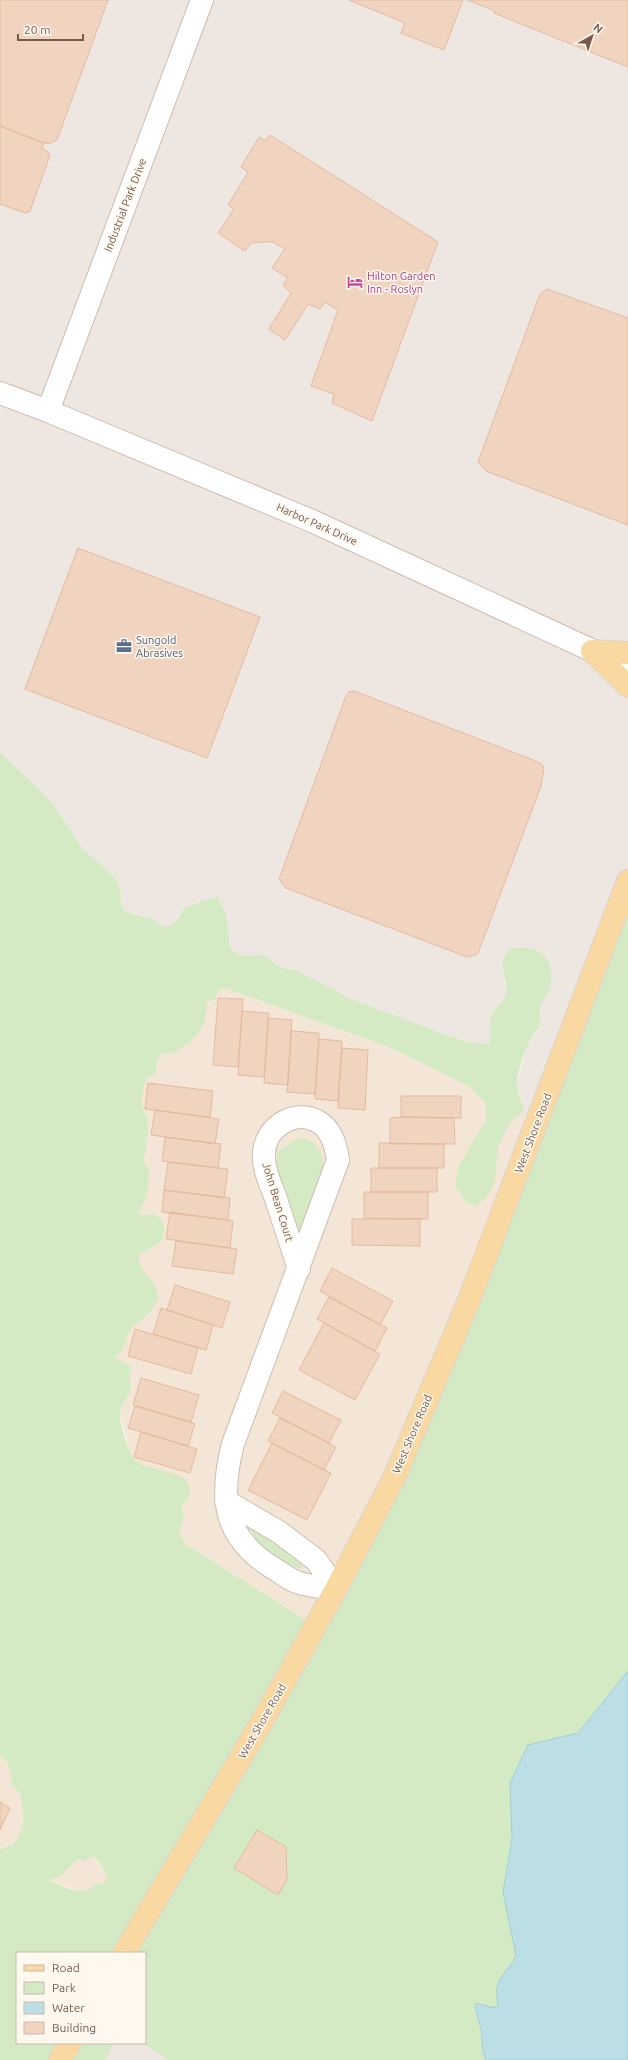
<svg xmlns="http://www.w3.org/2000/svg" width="628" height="2060" font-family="Ubuntu,sans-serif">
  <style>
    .residential { fill: #f4e6d6 }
    .industrial { fill: #ede6e1 }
    .green { fill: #d4eac5; fill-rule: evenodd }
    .water { fill: #bcdfe6; stroke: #a2ced7 }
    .building { fill: #f1d4bf; stroke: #e3baa0 }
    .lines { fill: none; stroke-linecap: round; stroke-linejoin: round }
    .minor-casing { stroke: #cebcad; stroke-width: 24 }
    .major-casing { stroke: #dbd4d0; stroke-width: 24 }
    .minor { stroke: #fff; stroke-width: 22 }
    .major { stroke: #f9d9a1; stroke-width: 22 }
    .labels { text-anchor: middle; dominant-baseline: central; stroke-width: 3; stroke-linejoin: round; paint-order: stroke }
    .street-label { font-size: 11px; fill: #765b4c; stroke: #fff8ee }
    .hotel-label { font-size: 11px; fill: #b23c85; stroke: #fff8ee; text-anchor: start }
    .service-label { font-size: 11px; fill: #4e5e75; stroke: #fff8ee; text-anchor: start }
  </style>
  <rect width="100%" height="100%" fill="#fcf4e7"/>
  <path class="residential" d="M 225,988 L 389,1047 L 470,1087 L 539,1117 L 470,1298 L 315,1626 L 147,1519 L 105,1356 L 135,1074 L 205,994 Z
    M 0,1755 L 7,1760 L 11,1769 L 12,1786 L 20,1793 L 25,1823 L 20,1837 L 12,1846 L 4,1847 L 0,1849 Z
    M 93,1856 L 96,1861 L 102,1866 L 107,1877 L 105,1883 L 100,1886 L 94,1886 L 88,1890 L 78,1891 L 49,1880 L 61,1876 L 78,1859 Z"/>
  <path class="industrial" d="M 0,0 L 628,0 L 628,882 L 539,1117 L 524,1111 L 517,1084 L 527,1046 L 537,1032 L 540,1021 L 541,1006 L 547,997 L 501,966 L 506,988 L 505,997 L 492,1013 L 490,1021 L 490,1040 L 489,1044 L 483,1045 L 446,1035 L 349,998 L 296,970 L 279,967 L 265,955 L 250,957 L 238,954 L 230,947 L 217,896 L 180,913 L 177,920 L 171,926 L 163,927 L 134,913 L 124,911 L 120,901 L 121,892 L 105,868 L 84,850 L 52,802 L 0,752 Z
    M 70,2043 L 142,2043 L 168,2060 L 60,2060 Z"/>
  <path class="green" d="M 0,752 L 52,802 L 84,850 L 105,868 L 116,880 L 121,892 L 120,901 L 124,911 C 135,913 142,919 153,918 C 158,925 162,927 170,926 L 177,920 L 184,908 L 217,896 L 226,915 L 230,947 C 240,960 252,954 265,955 L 279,967 L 296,970 L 349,998 L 446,1035 L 469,1042 L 489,1044 C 492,1034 487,1023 492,1014 C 495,1007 503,1003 505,996 C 511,977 493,970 509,949 C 544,942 559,963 547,996 C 546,999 542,1002 541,1006 C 539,1010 541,1016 540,1021 C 539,1031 531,1037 528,1045 C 524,1053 517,1076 517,1084 C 518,1092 522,1102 524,1111 L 511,1121 L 498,1146 L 495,1181 L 486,1198 L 476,1206 L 467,1202 L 455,1187 L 458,1169 L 474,1139 L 486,1121 L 486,1104 L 470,1087 L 389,1047 L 225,988 L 219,990 L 214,1000 L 206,1002 C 211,1023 192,1043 175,1052 C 170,1054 164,1052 160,1056 C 156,1061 156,1067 156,1074 L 146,1079 L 142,1096 L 142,1105 L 147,1119 L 148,1129 L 144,1161 L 149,1171 L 147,1196 L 138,1213 L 142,1215 L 154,1214 C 160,1218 164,1223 164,1229 C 166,1249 145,1245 138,1258 L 143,1270 L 155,1285 L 159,1298 C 155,1305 151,1311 146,1316 C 139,1322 132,1325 128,1334 C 124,1344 125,1351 114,1357 L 132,1367 C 128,1375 132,1382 130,1391 C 128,1399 120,1404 120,1413 C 119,1421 129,1454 134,1459 C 148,1473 190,1468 190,1491 C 189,1498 186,1502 181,1506 L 184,1518 L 179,1531 L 184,1543 L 315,1626 L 395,1476 L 628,879 L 628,2060 L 168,2060 L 142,2043 L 145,2043 L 145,1953 L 17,1953 L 17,2043 L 114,2043 L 105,2060 L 0,2060 L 0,1849 L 4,1847 L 12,1846 C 28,1828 24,1815 20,1793 L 12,1786 C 11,1773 11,1763 0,1755 ZM 93,1856 L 102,1866 L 107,1877 C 104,1886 101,1883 93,1886 C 91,1887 90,1889 88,1890 C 76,1894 60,1885 49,1880 L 61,1876 L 78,1859 L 86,1861 Z
    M 298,1138 C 315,1137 324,1154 324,1170 L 296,1248 L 276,1162 L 278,1151 Z
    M 252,1530 L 259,1530 L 301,1561 L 303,1568 C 286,1569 256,1546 252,1530 Z"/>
  <path class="water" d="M 628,1671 L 628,2060 L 486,2060 C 481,2050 483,2039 481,2029 C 479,2020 476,2014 475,2004 C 483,2003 489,2009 498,2007 C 498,2001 496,1994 497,1988 C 499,1975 512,1967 516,1955 L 503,1892 L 512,1839 L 510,1783 L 528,1745 L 578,1733 Z"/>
  <path class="building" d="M 0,0 L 108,0 L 57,140 L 51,143 L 44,143 L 0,126 Z
    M 349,0 L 463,0 L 444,50 L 401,33 L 405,23 Z
    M 467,0 L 628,0 L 628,67 L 494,13 L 495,11 Z
    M 0,126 L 44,143 L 42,149 L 47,151 L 50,155 L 30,211 L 25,213 L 0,204 Z
    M 270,135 L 438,242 L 372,421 L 332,403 L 334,394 L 311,386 L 338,310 L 325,302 L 320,309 L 308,304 L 285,340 L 269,329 L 291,293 L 283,285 L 288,278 L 272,268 L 285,249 L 273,242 L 263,242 L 251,243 L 245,251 L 218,233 L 234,209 L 228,205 L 248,172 L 241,167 L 259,137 L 266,141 Z
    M 547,289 L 628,318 L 628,525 L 486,471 L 478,462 L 540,294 Z
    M 78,548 L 260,617 L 207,758 L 25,689 Z
    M 354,691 L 536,761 L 542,764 L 544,768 L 541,786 L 478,953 L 475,955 L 467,957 L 286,888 L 279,879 L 346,696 L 349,692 Z
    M 218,998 L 243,999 L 238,1067 L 213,1065 Z
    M 242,1011 L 269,1013 L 264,1077 L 238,1075 Z
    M 268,1018 L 292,1020 L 288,1085 L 264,1083 Z
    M 291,1031 L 319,1033 L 315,1094 L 287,1092 Z
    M 319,1039 L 342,1041 L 338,1101 L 315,1099 Z
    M 342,1048 L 368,1050 L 365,1110 L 338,1108 Z
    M 148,1083 L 213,1091 L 210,1117 L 145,1109 Z
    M 401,1096 L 461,1096 L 461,1118 L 401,1117 Z
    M 155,1110 L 219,1119 L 215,1144 L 151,1135 Z
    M 401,1117 L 454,1118 L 455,1144 L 390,1144 L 390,1118 Z
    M 165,1137 L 221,1144 L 218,1168 L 162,1161 Z
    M 379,1143 L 444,1144 L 444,1168 L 379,1168 Z
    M 168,1162 L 228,1169 L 224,1198 L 164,1190 Z
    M 371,1168 L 437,1168 L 437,1192 L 371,1192 Z
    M 164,1190 L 230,1198 L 228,1220 L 162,1212 Z
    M 364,1192 L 428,1192 L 428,1219 L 364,1218 Z
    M 170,1212 L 233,1221 L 230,1248 L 166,1239 Z
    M 352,1219 L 420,1219 L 420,1246 L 352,1245 Z
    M 176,1241 L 237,1249 L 233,1274 L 172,1266 Z
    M 332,1268 L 393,1301 L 380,1325 L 320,1291 Z
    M 175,1285 L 230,1302 L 222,1328 L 167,1310 Z
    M 329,1297 L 387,1328 L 375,1351 L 317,1319 Z
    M 161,1308 L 213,1325 L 206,1350 L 153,1334 Z
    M 324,1323 L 380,1354 L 355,1400 L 299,1370 Z
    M 135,1329 L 198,1348 L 191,1374 L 128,1356 Z
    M 141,1378 L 199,1395 L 191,1422 L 133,1405 Z
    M 283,1391 L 341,1420 L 329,1443 L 272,1413 Z
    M 135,1406 L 195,1424 L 188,1446 L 128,1428 Z
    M 280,1418 L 336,1447 L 324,1470 L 268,1441 Z
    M 141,1432 L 197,1449 L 190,1473 L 134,1457 Z
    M 272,1443 L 331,1473 L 307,1520 L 248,1490 Z
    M 0,1802 L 10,1808 L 0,1830 Z
    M 257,1830 L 286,1847 L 287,1880 L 278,1895 L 234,1868 Z"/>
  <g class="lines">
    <defs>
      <path id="minor" d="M 0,393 L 48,411 L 312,521 L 628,667
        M 48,411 L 202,0
        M 299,1269 C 291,1245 283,1220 275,1196 C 270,1183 262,1166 264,1152 C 266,1127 294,1109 317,1121 C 332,1129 336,1146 338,1160 L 233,1444 C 219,1498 223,1537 273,1568 C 282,1573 290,1581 300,1583 C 311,1587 324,1587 336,1589
        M 226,1501 L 279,1532 L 316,1560 L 336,1589"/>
      <path id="major" d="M 592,651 L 628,686
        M 592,651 L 628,653
        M 124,1953 L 260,1725 L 336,1589 L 395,1476 L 470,1298 L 628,881
        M 60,2060 L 70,2043"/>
    </defs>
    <use href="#minor" class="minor-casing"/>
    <use href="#major" class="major-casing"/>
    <use href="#minor" class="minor"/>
    <use href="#major" class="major"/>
  </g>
  <defs>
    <symbol id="hotel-bare" viewBox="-9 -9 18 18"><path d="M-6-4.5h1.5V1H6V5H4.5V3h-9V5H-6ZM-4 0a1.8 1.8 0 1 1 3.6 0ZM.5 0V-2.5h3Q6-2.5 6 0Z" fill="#d1479c" stroke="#fff8ee" stroke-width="2.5" paint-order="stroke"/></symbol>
    <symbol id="office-bare" viewBox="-9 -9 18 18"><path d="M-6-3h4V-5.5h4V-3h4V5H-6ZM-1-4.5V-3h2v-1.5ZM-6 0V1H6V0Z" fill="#5c6f8a" stroke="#fff8ee" stroke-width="2.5" paint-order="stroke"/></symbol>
  </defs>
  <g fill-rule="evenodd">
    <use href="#hotel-bare" x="344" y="271" width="22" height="22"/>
    <use href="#office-bare" x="113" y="635" width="22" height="22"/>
  </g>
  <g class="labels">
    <g class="street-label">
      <text transform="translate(125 205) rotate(-69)">Industrial Park Drive</text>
      <text transform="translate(317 524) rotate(24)">Harbor Park Drive</text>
      <text transform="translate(533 1133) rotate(-69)">West Shore Road</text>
      <text transform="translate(278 1202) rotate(73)">John Bean Court</text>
      <text transform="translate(412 1434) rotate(-67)">West Shore Road</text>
      <text transform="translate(262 1721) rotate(-60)">West Shore Road</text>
    </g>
    <g class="hotel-label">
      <text x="367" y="276">Hilton Garden<tspan x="367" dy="13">Inn - Roslyn</tspan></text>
    </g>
    <g class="service-label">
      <text x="136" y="640">Sungold<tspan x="136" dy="13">Abrasives</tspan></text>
    </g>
  </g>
  <rect x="16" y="1952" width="130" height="92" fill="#fff8ee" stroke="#c8b9ad"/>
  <rect x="24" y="1965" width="20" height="6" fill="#f9d9a1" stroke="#c8b9ad"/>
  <text x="52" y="1972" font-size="12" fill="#765b4c">Road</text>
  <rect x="24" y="1982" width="20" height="12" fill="#d4eac5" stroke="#c8b9ad"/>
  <text x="52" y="1992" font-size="12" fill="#765b4c">Park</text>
  <rect x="24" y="2002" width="20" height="12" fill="#bcdfe6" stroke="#c8b9ad"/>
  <text x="52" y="2012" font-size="12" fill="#765b4c">Water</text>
  <rect x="24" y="2022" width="20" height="12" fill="#f1d4bf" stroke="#c8b9ad"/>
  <text x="52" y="2032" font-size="12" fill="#765b4c">Building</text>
  <g transform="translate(592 36) rotate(39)" stroke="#fff8ee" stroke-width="3" paint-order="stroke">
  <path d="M0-3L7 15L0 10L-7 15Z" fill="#765b4c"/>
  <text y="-6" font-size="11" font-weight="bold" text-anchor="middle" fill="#765b4c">N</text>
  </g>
  <path d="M18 34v6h65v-6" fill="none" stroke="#765b4c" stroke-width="2"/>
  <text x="24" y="34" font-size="12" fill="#765b4c" stroke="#fff8ee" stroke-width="3" paint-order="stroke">20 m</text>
</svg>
